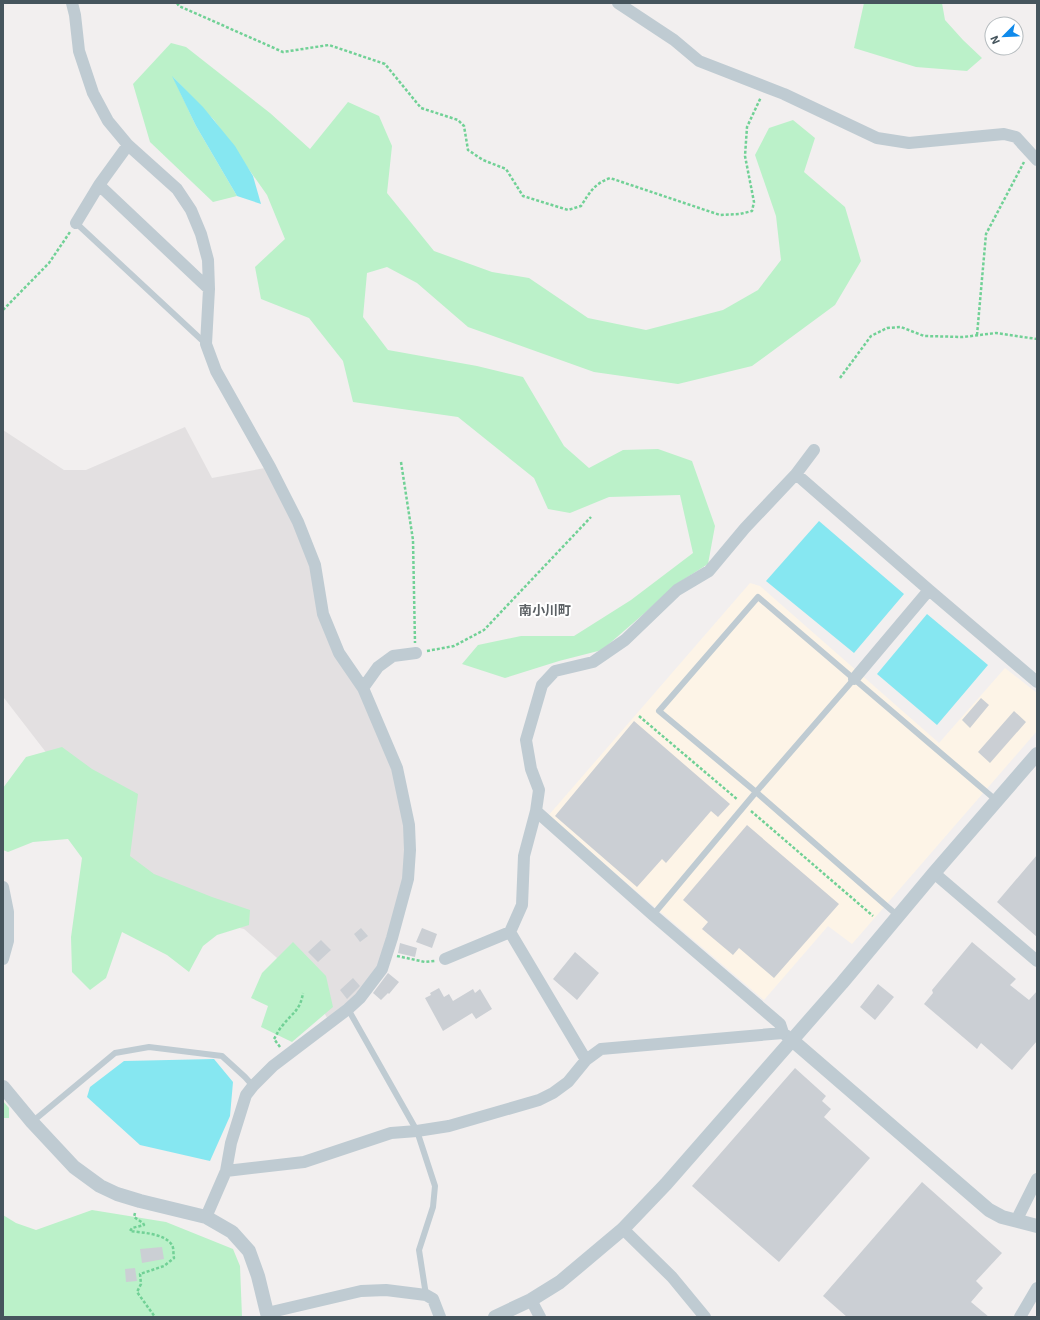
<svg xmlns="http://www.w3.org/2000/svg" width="1040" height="1320" font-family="'IBM Plex Sans','Noto Sans JP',sans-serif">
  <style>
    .commercial { fill: #fdf4e7 }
    .education { fill: #e3e0e1 }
    .green { fill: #bbf1c9 }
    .water { fill: #86e7f1 }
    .building { fill: #cbcfd4 }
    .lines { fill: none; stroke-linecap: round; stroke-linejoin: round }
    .path { stroke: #71d196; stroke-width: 2.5; stroke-dasharray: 3 2; stroke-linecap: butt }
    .service { stroke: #bfcbd2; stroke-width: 6 }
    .minor { stroke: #bfcbd2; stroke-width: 12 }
    .tertiary { stroke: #bfcbd2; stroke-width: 14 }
    .labels { text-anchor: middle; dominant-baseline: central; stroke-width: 4; stroke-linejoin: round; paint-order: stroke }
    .quarter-label { font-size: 13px; font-weight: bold; fill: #5b6064; stroke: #fff }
  </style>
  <rect width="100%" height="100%" fill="#f2efef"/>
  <path class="commercial" d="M 750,583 L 760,586 L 939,743 L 1005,668 L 1037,693 L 1037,731 L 852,944 L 828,926 L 764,1000 L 548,816 Z"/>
  <path class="education" d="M 185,427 L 212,478 L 270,467 L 298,522 L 323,614 L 397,768 L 410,850 L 382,969 L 330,1023 L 309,986 L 244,929 L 179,914 L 114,862 L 55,764 L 4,698 L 3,430 L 64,470 L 86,470 Z"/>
  <path class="green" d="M 864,3 L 942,3 L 945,20 L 963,40 L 982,58 L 967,71 L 916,67 L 854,48 Z
    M 171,43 L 186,47 L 270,113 L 310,149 L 348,102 L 379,116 L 392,146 L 387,193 L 434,251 L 492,272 L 529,278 L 588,318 L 646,330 L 723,310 L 758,290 L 781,260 L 776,216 L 755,155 L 769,128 L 793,120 L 815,138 L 804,172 L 845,207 L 861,261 L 835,305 L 752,366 L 678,384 L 594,372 L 468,327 L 417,283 L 387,267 L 367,273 L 363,317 L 388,350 L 477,366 L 523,377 L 564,446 L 589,468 L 623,450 L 658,449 L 692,461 L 715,526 L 708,564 L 675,585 L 647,611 L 602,650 L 559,661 L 505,678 L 462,664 L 478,645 L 521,636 L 574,636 L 631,600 L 693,553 L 680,495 L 609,497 L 570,513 L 548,509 L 534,478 L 458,417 L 353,402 L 343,361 L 309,318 L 261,299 L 255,267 L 285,239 L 267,195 L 214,120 L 173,77 L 196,126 L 237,196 L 213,202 L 150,142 L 133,84 Z
    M 62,747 L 92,769 L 138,794 L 130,856 L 154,874 L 212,897 L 250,910 L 249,925 L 217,935 L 203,946 L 189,972 L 167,955 L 122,932 L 106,978 L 90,990 L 72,972 L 71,937 L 82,858 L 68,839 L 33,842 L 8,852 L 3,850 L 3,788 L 26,757 Z
    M 293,942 L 326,976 L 333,1007 L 292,1042 L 261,1027 L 268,1006 L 251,998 L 262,973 Z
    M 3,1101 L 9,1108 L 9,1118 L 3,1118 Z
    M 92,1210 L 166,1222 L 233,1249 L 240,1266 L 242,1317 L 3,1317 L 3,1215 L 16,1223 L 36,1230 Z"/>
  <path class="water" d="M 172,76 L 203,107 L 235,146 L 253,176 L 261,204 L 237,196 L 196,126 Z
    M 819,521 L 904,594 L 854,653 L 766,581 Z
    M 927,614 L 988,665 L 937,725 L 877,674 Z
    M 214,1059 L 233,1082 L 230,1116 L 210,1161 L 140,1145 L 87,1097 L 90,1087 L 124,1061 Z"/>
  <path class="building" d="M 981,698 L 989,705 L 970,728 L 962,720 Z
    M 1014,711 L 1026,722 L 990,763 L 978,752 Z
    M 634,721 L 730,804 L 718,817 L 711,811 L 666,863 L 662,859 L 637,887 L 555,816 Z
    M 747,825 L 839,904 L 774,978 L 739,948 L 733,955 L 702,929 L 708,922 L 683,900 Z
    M 1037,855 L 1037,937 L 997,902 Z
    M 361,928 L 368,936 L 360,942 L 354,934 Z
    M 422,928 L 437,934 L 432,948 L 416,942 Z
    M 321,940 L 331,950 L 318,962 L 308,952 Z
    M 972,942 L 1016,979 L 1010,985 L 1029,1000 L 1037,991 L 1037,1041 L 1012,1070 L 981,1043 L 977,1049 L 924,1004 L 933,993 L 932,990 Z
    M 400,943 L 417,948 L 415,957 L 398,953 Z
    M 575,952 L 599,973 L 577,1000 L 553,979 Z
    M 388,973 L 399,982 L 389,994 L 388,993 L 381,1000 L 373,993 Z
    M 353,978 L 360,986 L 347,999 L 340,990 Z
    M 878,984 L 894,997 L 875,1020 L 860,1007 Z
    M 439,988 L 444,997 L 449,994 L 453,1001 L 473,989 L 475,993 L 480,989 L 492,1009 L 476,1019 L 472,1013 L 443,1031 L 425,998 L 431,995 L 430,993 Z
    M 795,1068 L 826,1096 L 822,1101 L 831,1109 L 824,1117 L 870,1158 L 779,1262 L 692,1186 Z
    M 922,1182 L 1002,1253 L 976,1281 L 983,1288 L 971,1302 L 989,1317 L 847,1317 L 823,1296 Z
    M 162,1247 L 164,1259 L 142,1263 L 140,1249 Z
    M 135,1268 L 137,1281 L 126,1282 L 125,1269 Z"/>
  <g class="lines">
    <path class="path" d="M 177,3 L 179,6 L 283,52 L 329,45 L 385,64 L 421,108 L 458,120 L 464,126 L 468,150 L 483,160 L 506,169 L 523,196 L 568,210 L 581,206 C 590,192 594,184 610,178 L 720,215 L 740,214 L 752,211 L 754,202 L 745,156 L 747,127 L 761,97
      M 3,310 L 49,263 L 70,232
      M 977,335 L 986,234 L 1024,162
      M 840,378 L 871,336 L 887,328 L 901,327 L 924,336 L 963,337 L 996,333 L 1037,339
      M 401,462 L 413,540 L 415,643
      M 427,651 L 454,646 L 484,630 L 591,517
      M 639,716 L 738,800
      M 751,811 L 873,916
      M 397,956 L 425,962 L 435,961
      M 280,1047 L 274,1039 C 277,1034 279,1029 283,1025 C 293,1012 300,1011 303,993
      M 135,1213 L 134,1217 L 143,1223 L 144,1225 L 132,1228 L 130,1231 C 143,1233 164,1233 172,1245 C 174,1248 173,1254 174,1258 L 164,1266 L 140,1274 L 141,1284 L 137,1292 L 155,1317"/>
    <path class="service" d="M 76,223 L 205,343
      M 653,915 L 756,792 L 854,679
      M 898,916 L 756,792 L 659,711 L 758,597 L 997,801
      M 348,1009 L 417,1131 L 435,1186 L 433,1207 L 419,1250 L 426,1295
      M 32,1122 L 115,1053 L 149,1047 L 222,1056 L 245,1077 L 253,1086"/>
    <path class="minor" d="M 72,3 L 75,15 L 79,51 L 93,93 L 108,121 L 128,145 L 177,189 L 191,210 L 201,234 L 208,260 L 209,289 L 206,344 L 216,371 L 270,467 L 298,522 L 315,565 L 323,614 L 339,653 L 363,688 L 397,768 L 409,825 L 410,850 L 408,879 L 392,938 L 382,969 L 360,998 L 348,1009 L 273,1066 L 253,1086 L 246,1095 L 231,1143 L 226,1171 L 206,1217
      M 618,3 L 674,40 L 699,61 L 784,94 L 877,138 L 909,143 L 1004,134 L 1016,137 L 1037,160
      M 99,185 L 209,289
      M 76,223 L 99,185 L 128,145
      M 796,474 L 929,590 L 1037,682
      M 854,679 L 929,590
      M 363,688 L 378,667 L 393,656 L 416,653
      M 536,811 L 653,915 L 780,1024 L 783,1033
      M 934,873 L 1037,961
      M 3,887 L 8,912 L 8,941 L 3,959
      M 510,932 L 586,1060
      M 445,959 L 510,932 L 522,905 L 524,856 L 536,811 L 539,790 L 531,769 L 526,740 L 542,685 L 555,671 L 593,662 L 625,640 L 677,590 L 709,571 L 745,528 L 796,474 L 814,450
      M 226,1171 L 304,1162 L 391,1133 L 417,1131 L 449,1126 L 539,1100 L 553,1093 L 568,1082 L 586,1060 L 601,1049 L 783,1033 L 792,1040
      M 1016,1221 L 1037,1179
      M 623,1229 L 672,1277 L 705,1317
      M 531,1300 L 540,1317
      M 267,1313 L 361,1291 L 386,1290 L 426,1295 L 433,1299 L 440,1317
      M 1020,1317 L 1037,1288"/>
    <path class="tertiary" d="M 792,1040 L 989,1210 L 1002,1217 L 1037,1226
      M 3,1087 L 32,1122 L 74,1167 L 100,1186 L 117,1194 L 140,1201 L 206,1217 L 232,1232 L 249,1251 L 258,1276 L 268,1317
      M 495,1317 L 531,1300 L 560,1282 L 623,1229 L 666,1184 L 842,983 L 934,873 L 1037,754"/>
  </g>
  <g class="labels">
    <g class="quarter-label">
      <text x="545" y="610">南小川町</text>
    </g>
  </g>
  <rect width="1040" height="1320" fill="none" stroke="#46555d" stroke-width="8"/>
  <g transform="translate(1004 36) rotate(246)"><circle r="19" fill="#ffffff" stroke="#b5bbbe"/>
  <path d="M0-3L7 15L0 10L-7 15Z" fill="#0f8aeb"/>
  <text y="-6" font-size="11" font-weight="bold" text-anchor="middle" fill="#46555d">N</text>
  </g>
</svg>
